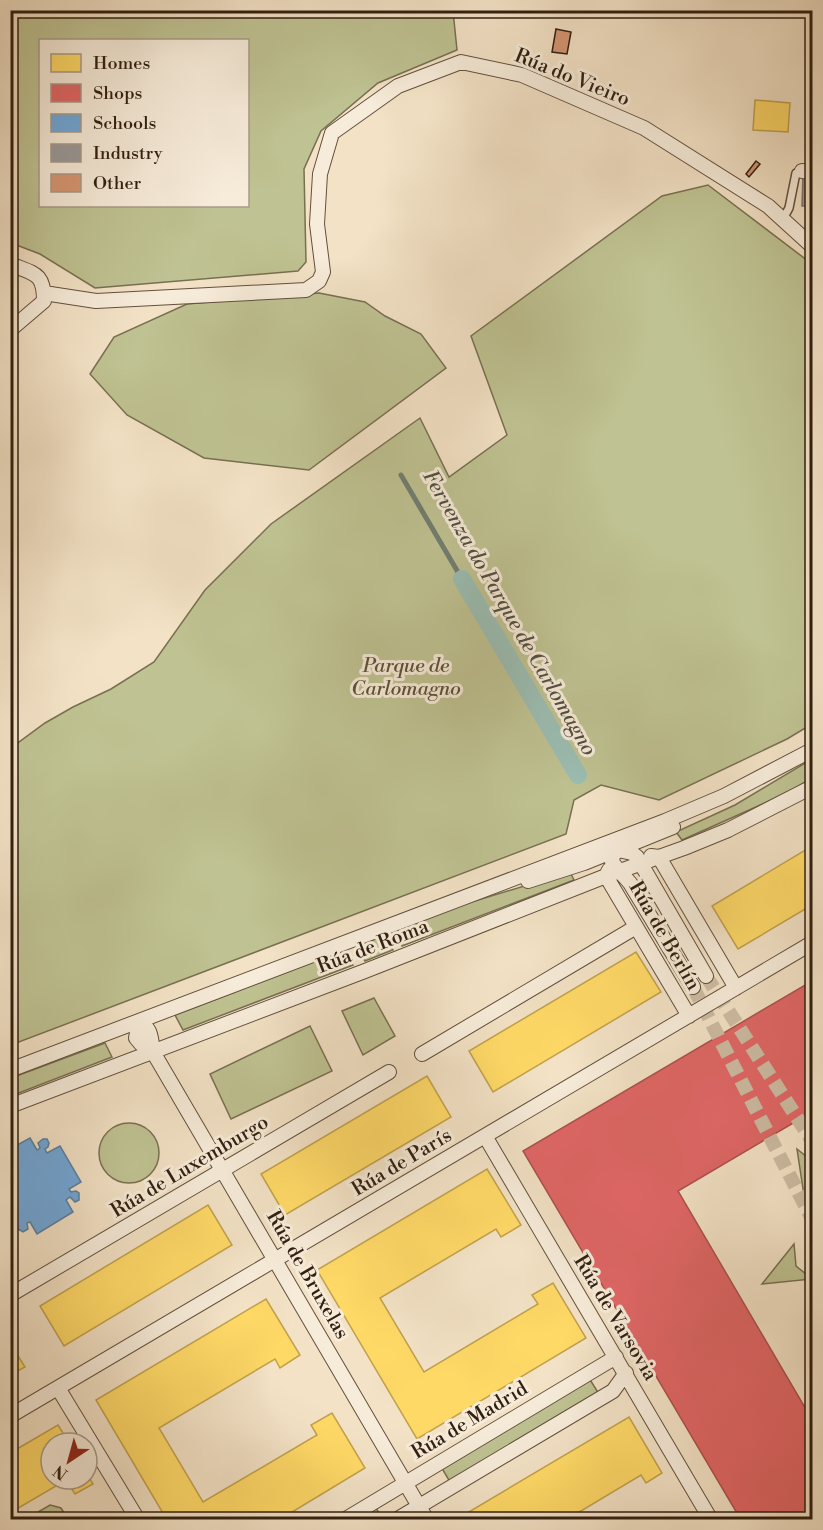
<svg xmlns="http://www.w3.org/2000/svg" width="823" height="1530" font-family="'Libre Bodoni',serif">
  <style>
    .green { fill: #bfc292; stroke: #787051; stroke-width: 1.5; fill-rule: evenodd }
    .homes { fill: #ffd966; stroke: #c1a14c; stroke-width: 1.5 }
    .shops { fill: #e06666; stroke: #ac514c; stroke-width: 1.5 }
    .schools { fill: #6fa8dc; stroke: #5c7f9f; stroke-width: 1.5 }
    .industry { fill: #999; stroke: #7a7470; stroke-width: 1.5 }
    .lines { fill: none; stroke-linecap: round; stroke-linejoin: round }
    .stream { stroke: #717e72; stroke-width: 5 }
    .canal { stroke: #9bbeb3; stroke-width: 18 }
    .building { fill: #d59673; stroke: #311f10; stroke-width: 1.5 }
    .street-tunnel { stroke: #ccbba2; stroke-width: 14; stroke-dasharray: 14 7; stroke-linecap: butt }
    .lane-casing { stroke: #62503e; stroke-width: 10 }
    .street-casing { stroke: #62503e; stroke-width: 16 }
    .lane { stroke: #f7ecda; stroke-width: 7 }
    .street { stroke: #f7ecda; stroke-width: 14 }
    .labels { text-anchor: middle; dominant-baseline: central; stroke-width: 6; stroke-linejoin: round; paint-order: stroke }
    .street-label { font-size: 20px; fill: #311f10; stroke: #f7ecda }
    .park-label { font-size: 20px; font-style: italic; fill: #5c5037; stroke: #f7ecda }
    .water-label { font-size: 21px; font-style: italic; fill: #514f41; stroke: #f7ecda }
  </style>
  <rect width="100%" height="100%" fill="#f3e2c6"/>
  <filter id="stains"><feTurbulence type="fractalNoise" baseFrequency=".00333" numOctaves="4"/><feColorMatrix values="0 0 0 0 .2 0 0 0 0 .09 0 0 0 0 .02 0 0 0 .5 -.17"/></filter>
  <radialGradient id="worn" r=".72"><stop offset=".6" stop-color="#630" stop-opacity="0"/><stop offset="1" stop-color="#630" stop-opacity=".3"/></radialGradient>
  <path class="green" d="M 10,11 L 453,11 L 457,50 L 378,83 L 321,131 L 304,169 L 306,262 L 298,271 L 95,288 L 40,254 L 11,243 ZM 40,40 L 248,40 L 248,206 L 40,206 Z
    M 708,185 L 812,264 L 812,724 L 787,739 L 659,800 L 601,785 L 574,800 L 566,834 L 11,1045 L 11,748 L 45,723 L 73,707 L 111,689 L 154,662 L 205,590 L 271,524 L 420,418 L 449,477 L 507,435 L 471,336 L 662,196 Z
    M 319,293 L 365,302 L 385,316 L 421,334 L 446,368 L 309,470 L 204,458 L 127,415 L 90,374 L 114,337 L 187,304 Z
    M 812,759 L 812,778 L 785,794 L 682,840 L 676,832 L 735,805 Z
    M 570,872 L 574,880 L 402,946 L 395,930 L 452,908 Z
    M 384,936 L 393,950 L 365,961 L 356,946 Z
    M 345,950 L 353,965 L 183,1030 L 175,1015 Z
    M 374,998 L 395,1036 L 363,1055 L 342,1011 Z
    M 310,1026 L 332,1071 L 231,1119 L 210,1074 Z
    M 105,1043 L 112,1057 L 11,1096 L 11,1078 Z
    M99 1153a30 30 0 1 1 60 0a30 30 0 1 1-60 0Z
    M 797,1149 L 812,1161 L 812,1191 L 805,1202 Z
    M 794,1244 L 796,1266 L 812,1279 L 762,1284 Z
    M 589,1378 L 599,1394 L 450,1482 L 440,1465 Z
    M 50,1505 L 61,1508 L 68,1519 L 26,1519 Z
    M 374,1505 L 383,1519 L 350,1520 Z"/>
  <path class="homes" d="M 755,100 L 790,103 L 788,132 L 753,130 Z
    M 812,846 L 812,905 L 738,949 L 712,906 Z
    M 636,952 L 661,992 L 493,1092 L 469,1051 Z
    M 427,1076 L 451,1117 L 285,1215 L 261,1174 Z
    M 487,1169 L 521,1225 L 501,1237 L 496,1229 L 380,1298 L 424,1372 L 538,1304 L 532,1295 L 553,1283 L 586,1338 L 417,1439 L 317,1270 Z
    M 208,1205 L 232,1245 L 64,1346 L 40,1306 Z
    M 266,1299 L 300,1355 L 280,1368 L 275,1359 L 159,1428 L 203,1502 L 317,1435 L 311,1425 L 332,1413 L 365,1468 L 279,1520 L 167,1520 L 96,1400 Z
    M 10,1343 L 25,1367 L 10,1375 Z
    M 629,1417 L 662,1473 L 646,1483 L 641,1475 L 566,1520 L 465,1520 L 462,1516 Z
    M 58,1425 L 69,1443 L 51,1443 L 51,1479 L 87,1479 L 87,1474 L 93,1484 L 75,1494 L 66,1480 L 10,1513 L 10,1453 Z"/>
  <path class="shops" d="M 812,981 L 812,1112 L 678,1191 L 804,1406 L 812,1401 L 812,1520 L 741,1520 L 523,1151 Z"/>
  <path class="schools" d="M 30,1138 L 37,1150 L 40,1148 L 38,1143 L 43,1139 L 47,1139 L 49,1143 L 48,1147 L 45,1149 L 47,1153 L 60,1146 L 81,1182 L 69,1189 L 71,1192 L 76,1191 L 79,1193 L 79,1200 L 75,1202 L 70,1197 L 66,1200 L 73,1212 L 37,1234 L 30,1222 L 27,1223 L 28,1229 L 23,1232 L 18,1229 L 15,1221 L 10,1224 L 10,1149 Z"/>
  <path class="industry" d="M 803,174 L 812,175 L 812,206 L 802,206 Z"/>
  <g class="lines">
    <path class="stream" d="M 401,475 L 462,579"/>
    <path class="canal" d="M 462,579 L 578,775"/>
  </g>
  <path class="building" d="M 556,29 L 571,32 L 567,54 L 552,52 Z
    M 756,161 L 760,164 L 749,177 L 746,174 Z"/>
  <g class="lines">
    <path class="street-tunnel" d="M 706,976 L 812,1141
      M 693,987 L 812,1219"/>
    <defs>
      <path id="lane" d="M 783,219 L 789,208 L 796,173 L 802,171
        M 10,280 L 17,267"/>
      <path id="street" d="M 802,171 L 812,172
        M 10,264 C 34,274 44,272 44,301 L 10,330
        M 44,293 L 96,301 L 306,290 L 319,281 L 323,272 L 317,224 L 320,174 L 332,133 L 398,86 L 461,62 L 522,75 L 644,128 L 768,206 L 812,246
        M 651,856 L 659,857 L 736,988
        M 609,870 L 606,876 L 689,1016
        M 528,881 L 584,863 L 673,827
        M 693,987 L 630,883 L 615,866 L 612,862 L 613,855 L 618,850 L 632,853 L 637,857 L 706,976
        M 153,1051 L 141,1044 L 136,1038 L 139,1021 C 156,1032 148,1042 156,1057 L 427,1520
        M 422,1054 L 636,927
        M 10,1070 L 665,821 L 724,796 L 812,750
        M 10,1106 L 365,971 L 606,876 L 684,848 L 728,830 L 812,787
        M 485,1136 L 711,1520
        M 10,1295 L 389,1072
        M 58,1388 L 138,1520
        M 10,1416 L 812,943
        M 344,1520 L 616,1357
        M 396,1520 L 613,1391 L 626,1373"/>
    </defs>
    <use href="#lane" class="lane-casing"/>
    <use href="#street" class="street-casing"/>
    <use href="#lane" class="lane"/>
    <use href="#street" class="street"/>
  </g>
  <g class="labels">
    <g class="street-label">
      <text transform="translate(572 78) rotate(22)">Rúa do Vieiro</text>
      <text transform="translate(664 936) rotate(60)">Rúa de Berlín</text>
      <text transform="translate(373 947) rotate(-21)">Rúa de Roma</text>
      <text transform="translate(402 1163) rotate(-31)">Rúa de París</text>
      <text transform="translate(190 1167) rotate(-31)">Rúa de Luxemburgo</text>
      <text transform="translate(307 1275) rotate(60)">Rúa de Bruxelas</text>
      <text transform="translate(615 1318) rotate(59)">Rúa de Varsovia</text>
      <text transform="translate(470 1421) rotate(-31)">Rúa de Madrid</text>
    </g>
    <g class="park-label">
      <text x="406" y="666">Parque de<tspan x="406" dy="23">Carlomagno</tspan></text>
    </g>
    <g class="water-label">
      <text transform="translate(509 613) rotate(60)">Fervenza do Parque de Carlomagno</text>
    </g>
  </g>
  <rect width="823" height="1530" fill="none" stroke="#f3e2c6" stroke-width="36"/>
  <rect x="12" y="12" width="799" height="1506" fill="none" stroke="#311f10" stroke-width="3"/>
  <rect x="18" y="18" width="787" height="1494" fill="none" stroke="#311f10" stroke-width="1.5"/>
  <rect x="39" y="39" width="210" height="168" fill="#f7ecda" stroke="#a89a89" stroke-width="1.5"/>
  <rect x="51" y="54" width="30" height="18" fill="#ffd966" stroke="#a89a89" stroke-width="1.5"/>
  <text x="93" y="69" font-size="18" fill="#311f10">Homes</text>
  <rect x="51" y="84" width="30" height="18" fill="#e06666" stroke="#a89a89" stroke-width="1.5"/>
  <text x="93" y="99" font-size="18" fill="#311f10">Shops</text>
  <rect x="51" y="114" width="30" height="18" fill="#6fa8dc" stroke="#a89a89" stroke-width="1.5"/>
  <text x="93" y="129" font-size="18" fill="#311f10">Schools</text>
  <rect x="51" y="144" width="30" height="18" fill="#999999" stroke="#a89a89" stroke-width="1.5"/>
  <text x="93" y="159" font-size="18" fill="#311f10">Industry</text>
  <rect x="51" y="174" width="30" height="18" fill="#d59673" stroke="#a89a89" stroke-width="1.5"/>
  <text x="93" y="189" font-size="18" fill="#311f10">Other</text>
  <g transform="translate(69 1461) rotate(216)"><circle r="28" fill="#f7ecda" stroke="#a89a89" stroke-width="1.5"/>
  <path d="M0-4.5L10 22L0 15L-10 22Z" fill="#8f2418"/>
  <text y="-9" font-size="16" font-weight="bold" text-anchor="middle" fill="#311f10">N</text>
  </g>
  <rect width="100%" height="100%" filter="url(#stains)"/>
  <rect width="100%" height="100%" fill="url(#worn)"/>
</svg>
